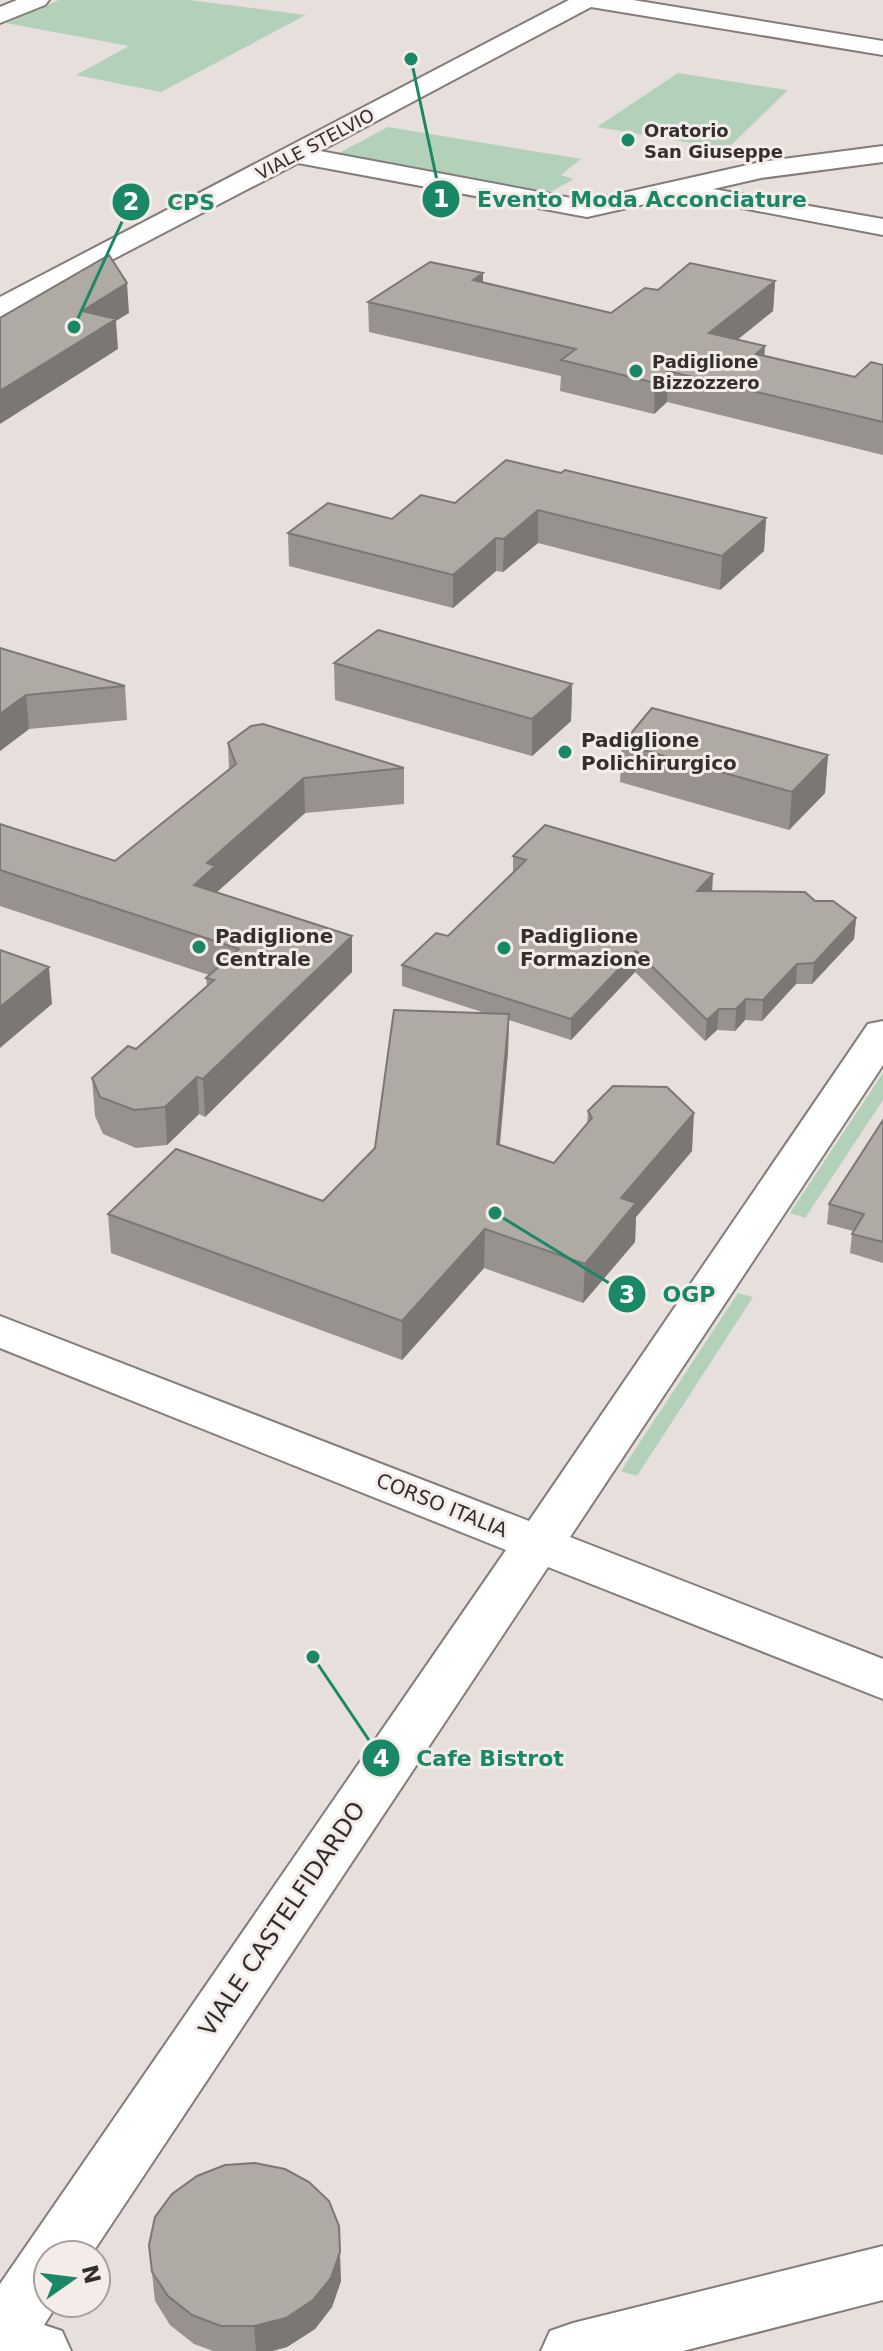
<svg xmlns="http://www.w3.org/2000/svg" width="883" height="2351" font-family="'DejaVu Sans',sans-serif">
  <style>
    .green { fill: #b3d1b8 }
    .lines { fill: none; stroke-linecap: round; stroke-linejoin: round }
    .minor-casing { stroke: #837c79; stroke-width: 4 }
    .minor { fill: #fff; fill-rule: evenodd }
    .wall { fill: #97928e }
    .shaded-wall { fill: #7b7774 }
    .building { fill: #b0aaa5; stroke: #7b7774; stroke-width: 2 }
    .poi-dot { fill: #1a8866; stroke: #f4ece8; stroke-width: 3 }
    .labels { text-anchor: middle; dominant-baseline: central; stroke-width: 6; stroke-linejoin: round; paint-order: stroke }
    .far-poi-label { font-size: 18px; font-weight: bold; fill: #332f2e; stroke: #f4ece8; text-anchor: start }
    .far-street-label { font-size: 18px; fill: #332f2e; stroke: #f4ece8 }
    .poi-label { font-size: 20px; font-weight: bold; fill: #332f2e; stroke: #f4ece8; text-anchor: start }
    .street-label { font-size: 20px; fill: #332f2e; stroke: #f4ece8 }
    .near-street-label { font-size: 24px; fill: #332f2e; stroke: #f4ece8 }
    .leader { fill: none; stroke: #1a8866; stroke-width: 3 }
    .callout-dot { fill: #1a8866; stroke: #f4ece8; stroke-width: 3 }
    .mark-label { font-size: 24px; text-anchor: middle; font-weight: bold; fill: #fff }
    .callout-label { font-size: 22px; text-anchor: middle; font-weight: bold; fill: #1a8866; stroke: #f4ece8; stroke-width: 6; stroke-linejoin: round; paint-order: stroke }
  </style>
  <rect width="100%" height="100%" fill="#e7dfdb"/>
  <path class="green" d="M 59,0 L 189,0 L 306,15 L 161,92 L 76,75 L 129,46 L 6,23 Z
    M 678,73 L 787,90 L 788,90 L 727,149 L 597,127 Z
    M 388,127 L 581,159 L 561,175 L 574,179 L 549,193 L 337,154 Z
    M 883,1073 L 883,1100 L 805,1218 L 790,1213 Z
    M 738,1293 L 753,1297 L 637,1476 L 621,1471 Z"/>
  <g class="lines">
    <defs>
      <path id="minor" d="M 17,0 L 49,0 L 45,5 L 0,23 L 0,7 Z
        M 569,0 L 633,0 L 883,41 L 883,55 L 591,7 L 320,151 L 587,201 L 761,162 L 883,146 L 883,162 L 761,178 L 713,189 L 883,219 L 883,235 L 680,196 L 587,217 L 298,163 L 0,318 L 0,297 Z
        M 883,1021 L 883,1065 L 570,1537 L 883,1659 L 883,1699 L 548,1567 L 91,2255 L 48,2255 L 48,2303 L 58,2303 L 44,2325 L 62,2331 L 71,2351 L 0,2351 L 0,2284 L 506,1550 L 0,1348 L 0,1316 L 529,1521 L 868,1024 Z
        M 883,2246 L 883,2300 L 683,2351 L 541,2351 L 550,2331 L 573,2323 Z"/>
    </defs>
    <use href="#minor" class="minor-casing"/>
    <use href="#minor" class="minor"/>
  </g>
  <path class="wall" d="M 775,281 L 773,311 L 737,340 L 764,356 L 855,377 L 883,365 L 883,455 L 667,402 L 654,414 L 560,391 L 561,376 L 369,332 L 368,302 L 483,283 L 611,313 L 658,290 Z
    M 455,503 L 766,518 L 764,551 L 720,590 L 538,543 L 503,572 L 496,571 L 453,608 L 289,566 L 288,533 L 392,519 Z
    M 0,648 L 125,686 L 127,720 L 29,729 L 0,751 Z
    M 334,663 L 572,684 L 571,721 L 532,756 L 335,700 Z
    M 228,743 L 404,768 L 404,804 L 305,813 L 217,892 L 352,972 L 205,1117 L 199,1114 L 167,1145 L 136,1148 L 103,1134 L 95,1116 L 92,1078 L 136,1049 L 207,986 L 206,978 L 209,975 L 0,906 L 0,824 L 115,861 L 229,770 Z
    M 622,744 L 828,755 L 825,793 L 789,830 L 620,782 Z
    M 513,856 L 712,891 L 815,901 L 856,918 L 854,939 L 812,984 L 796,984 L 762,1021 L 745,1020 L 735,1031 L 717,1030 L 705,1041 L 635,972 L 571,1040 L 509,1020 L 508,1052 L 500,1145 L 554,1163 L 587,1124 L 588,1111 L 692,1151 L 636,1217 L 635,1242 L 583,1303 L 484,1268 L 402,1360 L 111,1253 L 108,1214 L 323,1201 L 375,1148 L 488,1014 L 402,986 L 402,965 L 448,936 L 513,873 Z
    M 883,1120 L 883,1263 L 850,1253 L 852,1234 L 853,1231 L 827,1224 L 829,1204 Z
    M 149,2245 L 341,2281 L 332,2307 L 315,2329 L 287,2347 L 272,2351 L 213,2351 L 194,2344 L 170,2325 L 155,2301 Z"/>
  <path class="shaded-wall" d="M 483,273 L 483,303 L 473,280 Z
    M 775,281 L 773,311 L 707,364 L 709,333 Z
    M 127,283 L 129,313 L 116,321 L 118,349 L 0,424 L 0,391 L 82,311 Z
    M 765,346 L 763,377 L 756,354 Z
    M 668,371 L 667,402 L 654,414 L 655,383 Z
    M 538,510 L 538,543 L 503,572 L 504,539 Z
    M 766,518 L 764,551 L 720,590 L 722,556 Z
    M 496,538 L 496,571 L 453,608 L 453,575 Z
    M 572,684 L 571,721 L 532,756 L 532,719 Z
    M 26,695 L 29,729 L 0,751 L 0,714 Z
    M 828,755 L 825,793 L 789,830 L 792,792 Z
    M 304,778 L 305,813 L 217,892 L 194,885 L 207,863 Z
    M 713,874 L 712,895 L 697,891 Z
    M 856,918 L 854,939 L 812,984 L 814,963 Z
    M 352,936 L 352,972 L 205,1117 L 203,1079 Z
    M 636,951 L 635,972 L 571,1040 L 571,1019 Z
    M 797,964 L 796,984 L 762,1021 L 763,1000 Z
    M 49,967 L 52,1004 L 0,1048 L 0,1007 Z
    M 746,999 L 745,1020 L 735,1031 L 736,1009 Z
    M 719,1009 L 717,1030 L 705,1041 L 707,1020 Z
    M 509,1014 L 508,1052 L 496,1182 L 497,1144 Z
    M 197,1077 L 199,1114 L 167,1145 L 165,1107 Z
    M 694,1113 L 692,1151 L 636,1217 L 635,1242 L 583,1303 L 585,1264 L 621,1198 Z
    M 485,1229 L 484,1268 L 402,1360 L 402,1321 Z
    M 340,2252 L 341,2281 L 332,2307 L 315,2329 L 287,2347 L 272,2351 L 256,2351 L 254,2326 Z"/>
  <path class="building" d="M 109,255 L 127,283 L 82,311 L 116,319 L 0,391 L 0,318 Z
    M 430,262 L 483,273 L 473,280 L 611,313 L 645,288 L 658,290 L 690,263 L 775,281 L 709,333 L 765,346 L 756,354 L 855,377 L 871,362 L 883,365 L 883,422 L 668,371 L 655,383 L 561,360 L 576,349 L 368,302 Z
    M 506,460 L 561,473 L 565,470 L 766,518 L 722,556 L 538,510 L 504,539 L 496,538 L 453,575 L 288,533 L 328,503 L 392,519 L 421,495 L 455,503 Z
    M 378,630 L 572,684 L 532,719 L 334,663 Z
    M 0,648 L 125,686 L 26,695 L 0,714 Z
    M 652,708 L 828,755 L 792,792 L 622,744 Z
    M 263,724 L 404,768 L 304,778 L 207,863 L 215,866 L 194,885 L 352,936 L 203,1079 L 197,1077 L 165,1107 L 134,1110 L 100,1097 L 92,1078 L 128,1046 L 136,1049 L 214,980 L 206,978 L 239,949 L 0,870 L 0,824 L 115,861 L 236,764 L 228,743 L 251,726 Z
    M 545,825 L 713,874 L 697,891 L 805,892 L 815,901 L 833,901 L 856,918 L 814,963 L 797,964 L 763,1000 L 746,999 L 736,1009 L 719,1009 L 707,1020 L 636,951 L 571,1019 L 402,965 L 436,933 L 448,936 L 526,860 L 513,856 Z
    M 0,950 L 49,967 L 0,1007 Z
    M 394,1010 L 509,1014 L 497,1144 L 554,1163 L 592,1118 L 588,1111 L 613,1086 L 667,1087 L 694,1113 L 621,1198 L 636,1203 L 585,1264 L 485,1229 L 402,1321 L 108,1214 L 176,1149 L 323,1201 L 375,1148 Z
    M 883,1120 L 883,1242 L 852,1234 L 864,1214 L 829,1204 Z
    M 255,2163 L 285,2169 L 309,2182 L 329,2201 L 339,2226 L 340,2252 L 331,2278 L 313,2300 L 286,2318 L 254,2326 L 221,2326 L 192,2315 L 168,2296 L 152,2272 L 149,2245 L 155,2217 L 172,2194 L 197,2176 L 225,2165 Z"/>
  <g class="poi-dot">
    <circle cx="628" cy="140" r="8"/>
    <circle cx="636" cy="371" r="8"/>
    <circle cx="565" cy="752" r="8"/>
    <circle cx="199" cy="947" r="8"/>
    <circle cx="504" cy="948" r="8"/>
  </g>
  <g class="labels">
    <g class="far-poi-label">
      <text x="644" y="130">Oratorio<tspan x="644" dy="21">San Giuseppe</tspan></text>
      <text x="652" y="361">Padiglione<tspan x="652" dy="21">Bizzozzero</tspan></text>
    </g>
    <g class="far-street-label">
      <text transform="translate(315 144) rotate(-28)">VIALE STELVIO</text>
    </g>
    <g class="poi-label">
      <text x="581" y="740">Padiglione<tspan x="581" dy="23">Polichirurgico</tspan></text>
      <text x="215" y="936">Padiglione<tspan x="215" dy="23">Centrale</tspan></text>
      <text x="520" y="936">Padiglione<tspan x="520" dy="23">Formazione</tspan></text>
    </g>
    <g class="street-label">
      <text transform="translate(442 1505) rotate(22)">CORSO ITALIA</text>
    </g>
    <g class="near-street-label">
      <text transform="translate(282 1919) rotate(-56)">VIALE CASTELFIDARDO</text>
    </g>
  </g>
  <path class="leader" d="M411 59L441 199M74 327L131 202M495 1213L627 1294M313 1657L381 1758"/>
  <g class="callout-dot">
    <circle cx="411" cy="59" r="8"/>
    <circle cx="74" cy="327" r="8"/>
    <circle cx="495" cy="1213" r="8"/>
    <circle cx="313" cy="1657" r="8"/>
    <circle cx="441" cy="199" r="20"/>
    <circle cx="131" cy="202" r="20"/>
    <circle cx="627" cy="1294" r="20"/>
    <circle cx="381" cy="1758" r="20"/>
  </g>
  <g class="mark-label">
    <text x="441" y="207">1</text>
    <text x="131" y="210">2</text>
    <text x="627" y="1303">3</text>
    <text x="381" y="1767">4</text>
  </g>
  <g class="callout-label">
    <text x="642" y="207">Evento Moda Acconciature</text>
    <text x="191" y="210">CPS</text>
    <text x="689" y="1302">OGP</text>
    <text x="490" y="1766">Cafe Bistrot</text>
  </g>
  <g transform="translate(72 2279) rotate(76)"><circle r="38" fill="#f4ece8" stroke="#a7a09e" stroke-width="2"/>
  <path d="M0-6L14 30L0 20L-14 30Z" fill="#1a8866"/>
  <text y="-12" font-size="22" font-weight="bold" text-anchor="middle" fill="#332f2e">N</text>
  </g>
</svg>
